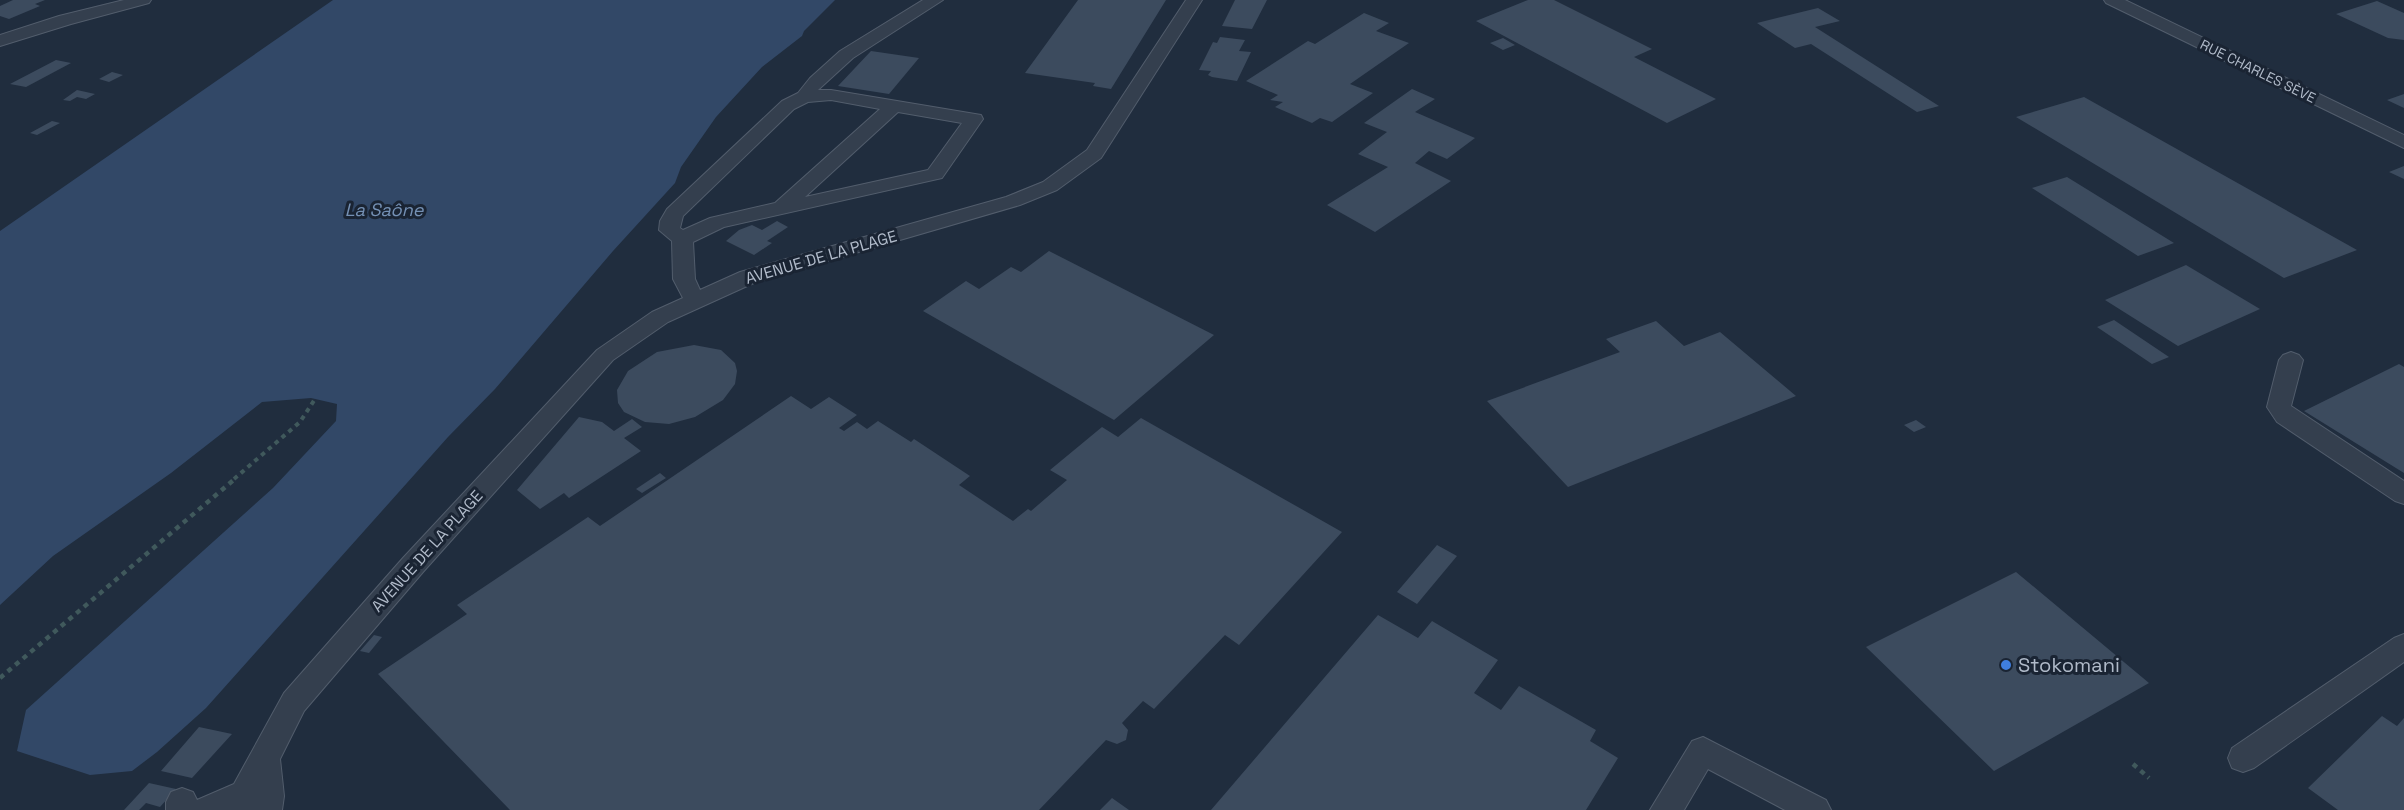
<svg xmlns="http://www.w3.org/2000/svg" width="2404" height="810" font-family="'Space Grotesk',sans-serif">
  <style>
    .water { fill: #324867 }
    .building { fill: #3c4b5e }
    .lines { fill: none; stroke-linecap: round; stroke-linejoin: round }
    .minor-casing { stroke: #525d6c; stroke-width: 2 }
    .path-far1 { stroke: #40595c; stroke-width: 4; stroke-dasharray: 4.5 4.5; stroke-linecap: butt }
    .path { stroke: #40595c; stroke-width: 4.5; stroke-dasharray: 5 5; stroke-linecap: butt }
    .minor { fill: #343f4e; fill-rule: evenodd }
    .shop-dot { fill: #3f7fe0; stroke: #1a2433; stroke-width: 2 }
    .labels { text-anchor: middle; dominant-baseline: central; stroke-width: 6; stroke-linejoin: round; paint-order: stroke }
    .far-street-label { font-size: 14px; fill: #b0bac9; stroke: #1a2433 }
    .street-label { font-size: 16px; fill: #b0bac9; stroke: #1a2433 }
    .water-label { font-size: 18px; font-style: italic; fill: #7490b4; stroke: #1a2433 }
    .near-poi-label { font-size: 20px; fill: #b0bac9; stroke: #1a2433; text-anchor: start }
  </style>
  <rect width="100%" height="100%" fill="#202d3e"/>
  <path class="water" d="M 333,0 L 835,0 L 804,31 L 802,36 L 762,67 L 716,117 L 681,167 L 675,183 L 613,251 L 495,389 L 448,437 L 206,708 L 157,752 L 132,771 L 90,775 L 17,751 L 26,710 L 273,488 L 336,421 L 337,404 L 311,398 L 262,402 L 171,473 L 53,556 L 0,605 L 0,231 Z"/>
  <path class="building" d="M 13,0 L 45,0 L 35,4 L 40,6 L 9,19 L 0,16 L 0,6 Z
    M 1078,0 L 1166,0 L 1111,89 L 1093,86 L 1095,83 L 1025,73 Z
    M 1235,0 L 1267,0 L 1252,29 L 1222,26 Z
    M 1528,0 L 1554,0 L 1652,49 L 1634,57 L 1716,99 L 1667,123 L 1476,21 Z
    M 2377,1 L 2404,13 L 2404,40 L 2388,38 L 2336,14 Z
    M 1818,8 L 1840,21 L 1815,27 L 1939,106 L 1917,112 L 1811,44 L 1795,48 L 1757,23 Z
    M 1364,13 L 1389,23 L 1376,31 L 1409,43 L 1350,84 L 1373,93 L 1332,122 L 1320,118 L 1312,123 L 1275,107 L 1283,102 L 1270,100 L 1278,95 L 1246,81 L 1308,41 L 1315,44 Z
    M 1220,37 L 1245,40 L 1239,51 L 1251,52 L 1237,81 L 1212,77 L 1208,75 L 1211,71 L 1199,70 L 1213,42 L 1217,43 Z
    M 1503,38 L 1515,45 L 1503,50 L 1490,43 Z
    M 871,51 L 919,58 L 889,94 L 838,86 Z
    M 56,60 L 71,63 L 26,87 L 10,84 Z
    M 112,72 L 123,75 L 109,82 L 99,79 Z
    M 1412,89 L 1435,99 L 1415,112 L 1475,138 L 1447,159 L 1429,151 L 1415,163 L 1451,181 L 1375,232 L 1327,205 L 1388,167 L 1358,154 L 1387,132 L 1364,123 Z
    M 77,90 L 95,94 L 86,99 L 77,97 L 70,101 L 63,100 Z
    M 2404,94 L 2404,108 L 2387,100 Z
    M 2084,97 L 2357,250 L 2284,278 L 2016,117 Z
    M 52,121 L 60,123 L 37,135 L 30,133 Z
    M 2404,166 L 2404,179 L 2389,172 Z
    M 2067,177 L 2174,243 L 2138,256 L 2032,188 Z
    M 777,221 L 788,227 L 767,241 L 772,243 L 754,255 L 726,241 L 739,230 L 752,225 L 762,230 Z
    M 1049,251 L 1214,335 L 1114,420 L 923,311 L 966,281 L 979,289 L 1011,267 L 1021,272 Z
    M 2186,265 L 2260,309 L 2178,346 L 2105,300 Z
    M 2114,320 L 2169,357 L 2152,364 L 2097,327 Z
    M 1656,321 L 1684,346 L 1720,332 L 1796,396 L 1568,487 L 1487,401 L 1620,352 L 1606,339 Z
    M 694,345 L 721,350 L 735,363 L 737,371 L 735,384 L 723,400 L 695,417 L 669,424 L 645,422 L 624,412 L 618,403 L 617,390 L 628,371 L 657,352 Z
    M 2399,364 L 2404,367 L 2404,473 L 2304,411 Z
    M 791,396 L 811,409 L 829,397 L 857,415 L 839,428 L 844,431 L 857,422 L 867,429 L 878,421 L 911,442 L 914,439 L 970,476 L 959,485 L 1013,521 L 1028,509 L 1031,511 L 1067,480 L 1050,470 L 1102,427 L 1118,437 L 1141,418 L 1342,532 L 1239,645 L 1225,635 L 1154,709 L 1143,701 L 1122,723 L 1128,730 L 1126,740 L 1117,744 L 1106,740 L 1039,810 L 510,810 L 378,674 L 467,614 L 457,605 L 588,517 L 600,526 Z
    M 579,417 L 602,422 L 614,431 L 632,419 L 642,427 L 624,438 L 641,451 L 569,498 L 564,493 L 540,509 L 517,490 Z
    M 1916,420 L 1926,427 L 1914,432 L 1904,425 Z
    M 660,473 L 666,478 L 642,493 L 636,489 Z
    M 1437,545 L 1457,556 L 1417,604 L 1397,592 Z
    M 2016,572 L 2149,683 L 1994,771 L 1866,647 Z
    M 1378,615 L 1418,638 L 1432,621 L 1498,660 L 1474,693 L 1501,710 L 1519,686 L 1596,730 L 1590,741 L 1618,758 L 1586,810 L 1211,810 Z
    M 374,635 L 382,637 L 369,653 L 360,651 Z
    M 2382,716 L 2397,726 L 2404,718 L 2404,810 L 2338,810 L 2308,788 Z
    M 199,727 L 232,734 L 192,778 L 161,771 Z
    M 149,783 L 176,789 L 160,807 L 146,803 L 139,810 L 124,810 Z
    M 1112,798 L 1129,810 L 1100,810 Z"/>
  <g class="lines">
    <defs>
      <path id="minor" d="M 124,0 L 151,0 L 149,3 L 71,24 L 0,46 L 0,35 L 59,16 Z
        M 923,0 L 943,0 L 853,58 L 818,90 L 831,90 L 981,115 L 983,119 L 942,178 L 724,227 L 693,242 L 695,279 L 700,290 L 740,272 L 1006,197 L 1043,182 L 1087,150 L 1186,0 L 1202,0 L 1101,158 L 1057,190 L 1020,205 L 756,282 L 668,322 L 613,360 L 423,572 L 304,711 L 280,759 L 284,796 L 282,810 L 166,810 L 166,802 L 171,792 L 182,788 L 193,792 L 197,800 L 234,784 L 284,693 L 403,558 L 597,350 L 652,312 L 683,298 L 673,279 L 672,241 L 659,230 L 660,221 L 667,209 L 782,101 L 798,93 L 810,78 L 840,51 ZM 831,100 L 880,109 L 775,203 L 710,218 L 683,230 L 680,228 L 683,216 L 794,109 L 808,102 ZM 898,112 L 962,123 L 928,170 L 805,197 Z
        M 2104,0 L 2125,0 L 2404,135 L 2404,148 L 2106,3 Z
        M 2291,352 L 2299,355 L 2303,360 L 2291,406 L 2404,481 L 2404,504 L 2395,501 L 2277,422 L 2267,407 L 2279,360 L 2283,355 Z
        M 2404,634 L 2404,662 L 2254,768 L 2243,772 L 2232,768 L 2228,758 L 2232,748 L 2394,638 Z
        M 1703,737 L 1826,800 L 1831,810 L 1785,810 L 1708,769 L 1684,810 L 1650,810 L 1692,741 Z"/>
    </defs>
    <use href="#minor" class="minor-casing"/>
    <path class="path-far1" d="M 234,479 L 300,422 L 315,399"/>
    <path class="path" d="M 0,678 L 236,478
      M 2133,764 L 2149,778"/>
    <use href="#minor" class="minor"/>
  </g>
  <circle class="shop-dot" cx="2006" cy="665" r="6"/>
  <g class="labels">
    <g class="far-street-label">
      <text transform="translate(2258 71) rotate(26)">RUE CHARLES SÈVE</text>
    </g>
    <g class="street-label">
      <text transform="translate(821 257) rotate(-16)">AVENUE DE LA PLAGE</text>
      <text transform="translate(427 551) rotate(-48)">AVENUE DE LA PLAGE</text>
    </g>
    <g class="water-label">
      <text x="384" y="209">La Saône</text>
    </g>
    <g class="near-poi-label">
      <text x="2018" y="665">Stokomani</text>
    </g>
  </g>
</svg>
